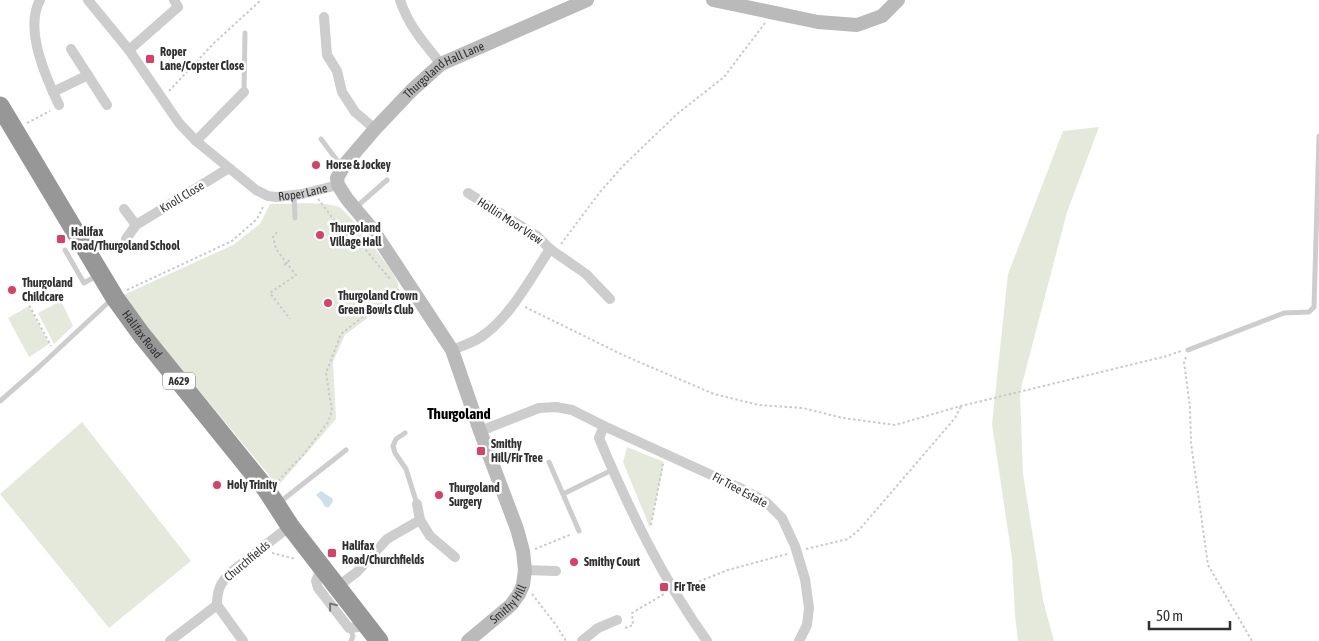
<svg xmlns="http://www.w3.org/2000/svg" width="1319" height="641" font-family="'Asap Condensed',sans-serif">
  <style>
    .green { fill: #e5e9dc }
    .water { fill: #cae2e8 }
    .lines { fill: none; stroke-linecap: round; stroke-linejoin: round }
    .path { stroke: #cacaca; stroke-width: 2; stroke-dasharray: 2.5 2.5; stroke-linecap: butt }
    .lane { stroke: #cdcdcd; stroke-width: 5 }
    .street { stroke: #cdcdcd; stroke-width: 10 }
    .secondary { stroke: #bababa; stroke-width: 14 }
    .highway { stroke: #979797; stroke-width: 19 }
    .oneway { stroke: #777 }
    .poi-dot { fill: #db3f65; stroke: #fff; stroke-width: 2 }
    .labels { text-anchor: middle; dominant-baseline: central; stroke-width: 5; stroke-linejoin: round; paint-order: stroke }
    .shield { fill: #fff; stroke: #6e6e6e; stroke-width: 1 }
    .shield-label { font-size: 11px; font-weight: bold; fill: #303030 }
    .poi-label { font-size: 12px; font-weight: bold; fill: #303030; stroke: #fff; text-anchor: start }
    .street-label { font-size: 12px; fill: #303030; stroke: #fff }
    .quarter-label { font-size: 15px; font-weight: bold; fill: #000; stroke: #fff }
  </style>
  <rect width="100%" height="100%" fill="#fff"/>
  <path class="green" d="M 1099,127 L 1067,212 L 1020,392 L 1023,474 L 1043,600 L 1054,641 L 1018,641 L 1015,616 L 1012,558 L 992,424 L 1008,274 L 1063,131 Z
    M 270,204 C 288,204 324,201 339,207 C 348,211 395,273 398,283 C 399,286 398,291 398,295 L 345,335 L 333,362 L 336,419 L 278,486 L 121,296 L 233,245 L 260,224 Z
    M 61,301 L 73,326 L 54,344 L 38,313 Z
    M 29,306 L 49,344 L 29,357 L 8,318 Z
    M 82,422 L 191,561 L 109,628 L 0,494 Z
    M 627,447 L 664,462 L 650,528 L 623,462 Z"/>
  <path class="water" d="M 321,491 L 333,499 L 332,503 L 329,507 L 325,507 L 321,500 L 316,495 Z"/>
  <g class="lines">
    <path class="path" d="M 169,91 L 214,43 L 261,0
      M 27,123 L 50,111
      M 318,199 L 342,230 L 364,248 L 390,279
      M 277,232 L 273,237 L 276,249 L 296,275 L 270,293 L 290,319
      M 561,244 L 600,192 L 622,167 L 677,114 L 724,77 L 765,23
      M 284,265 L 291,259
      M 127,290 L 232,241 L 257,219 L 264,205
      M 27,301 L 51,346
      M 525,307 L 625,356 L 714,394 L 759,405 L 803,408 L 843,418 L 895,425 L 961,406 L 1167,356 L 1181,351
      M 1186,357 L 1184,362 L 1190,407 L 1191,443 L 1208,565 L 1252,641
      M 278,481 L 304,454 L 328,422 L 332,411 L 326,373 L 341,334 L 399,289
      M 651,525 L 663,464
      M 535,549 L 572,534
      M 806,549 L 848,539 L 859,530 L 955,418 L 961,406
      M 272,553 L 296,559
      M 685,587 L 728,570 L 787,554
      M 532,594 L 556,625 L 566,641
      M 625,628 L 633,625 L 632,613 L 664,594"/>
    <path class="lane" d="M 244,92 L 245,33
      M 321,139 L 342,167
      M 294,195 L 295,218
      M 355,208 L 387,180
      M 65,250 L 84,283 L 98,275
      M 1188,350 L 1284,313 L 1309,312 L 1314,307 L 1319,136
      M 0,401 L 39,367 L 112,299
      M 405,433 L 396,439 L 393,446 L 395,453 L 406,469 L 417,504
      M 549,462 L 579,531
      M 563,494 L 612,470
      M 280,502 L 346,450
      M 350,629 L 353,636 L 351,641"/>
    <g class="street">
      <path d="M 40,0 C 24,29 46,78 59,105"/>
      <path id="s1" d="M 88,0 L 129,50 L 179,123 L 196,141 L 256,190 L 268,196 L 277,197 L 302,194 L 338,185"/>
      <path d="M 400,0 C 408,25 424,43 441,64"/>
      <path d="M 324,17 L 327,55 L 337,71 L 342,92 L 355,112 L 375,129"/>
      <path d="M 71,49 L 107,105"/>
      <path d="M 129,50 L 178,7 L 174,0"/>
      <path d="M 53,92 L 88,75"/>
      <path d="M 196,141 L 244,92"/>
      <path d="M 468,193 L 537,236 L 550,249 L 586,274 L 610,299"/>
      <path d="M 124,209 L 136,225"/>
      <path d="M 126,239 L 136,225 L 229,168"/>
      <path d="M 452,350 C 462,346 472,343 481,337 C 510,318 531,277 550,249"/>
      <path d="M 604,426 L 599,438 C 629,509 662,578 707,641"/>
      <path d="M 480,431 L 539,408 L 556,407 L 572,410 L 604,426 L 742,489 L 766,502 L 782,518 L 795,546 L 805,579 L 809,608 L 807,625 L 799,641"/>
      <path d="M 417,504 L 420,520 L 430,536 L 455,557"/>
      <path d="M 322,566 L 316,581 L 318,588 L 349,628 L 367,626"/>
      <path d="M 525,570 L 556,571"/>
      <path d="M 338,586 L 357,572 L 387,539 L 420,520"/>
      <path d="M 170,641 L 217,605"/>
      <path d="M 243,641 L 217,605 C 217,591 220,583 230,573 L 290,526"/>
      <path d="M 582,641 L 598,628 L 617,620"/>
    </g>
    <g class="secondary">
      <path d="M 713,0 L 818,22 L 857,25 L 882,16 L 898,0"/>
      <path id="s2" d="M 468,641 L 511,605 L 519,594 L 523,585 L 525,570 L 523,551 L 517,529 L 480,431 L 452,350 L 373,230 L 347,199 L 338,185 L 337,178 L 345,164 L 375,129 L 411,91 L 441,64 L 587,0"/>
    </g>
    <path class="highway" id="s3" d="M 0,106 L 115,298 L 141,334 L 266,489 L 290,526 L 379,641"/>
  </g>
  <defs><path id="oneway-chevron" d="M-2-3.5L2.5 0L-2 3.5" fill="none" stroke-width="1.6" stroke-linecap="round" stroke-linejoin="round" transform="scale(1.25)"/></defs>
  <use class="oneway" href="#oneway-chevron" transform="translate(332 606) rotate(-128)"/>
  <g class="poi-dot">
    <rect x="145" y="54" width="10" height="10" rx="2.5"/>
    <circle cx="316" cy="165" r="5"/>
    <circle cx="320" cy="235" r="5"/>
    <rect x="56" y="234" width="10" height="10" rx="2.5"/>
    <circle cx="12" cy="290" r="5"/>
    <circle cx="328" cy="303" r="5"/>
    <rect x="476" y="446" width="10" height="10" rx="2.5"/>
    <circle cx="217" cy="485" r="5"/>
    <circle cx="439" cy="495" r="5"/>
    <rect x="327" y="548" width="10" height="10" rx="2.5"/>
    <circle cx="574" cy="562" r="5"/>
    <rect x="659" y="582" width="10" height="10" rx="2.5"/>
  </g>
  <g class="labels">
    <rect class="shield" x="163" y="372.5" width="32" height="17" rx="4"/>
    <g class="shield-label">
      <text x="179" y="381">A629</text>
    </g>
    <g class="poi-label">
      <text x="160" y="52">Roper<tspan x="160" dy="14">Lane/Copster Close</tspan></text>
      <text x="326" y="165">Horse &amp; Jockey</text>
      <text x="330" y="228">Thurgoland<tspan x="330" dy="14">Village Hall</tspan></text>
      <text x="71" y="232">Halifax<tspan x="71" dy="14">Road/Thurgoland School</tspan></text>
      <text x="22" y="283">Thurgoland<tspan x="22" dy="14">Childcare</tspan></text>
      <text x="338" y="296">Thurgoland Crown<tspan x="338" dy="14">Green Bowls Club</tspan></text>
      <text x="491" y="444">Smithy<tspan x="491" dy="14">Hill/Fir Tree</tspan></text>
      <text x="227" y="485">Holy Trinity</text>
      <text x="449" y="488">Thurgoland<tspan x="449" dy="14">Surgery</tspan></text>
      <text x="342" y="546">Halifax<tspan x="342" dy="14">Road/Churchfields</tspan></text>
      <text x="584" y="562">Smithy Court</text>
      <text x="674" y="587">Fir Tree</text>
    </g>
    <g class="street-label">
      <text stroke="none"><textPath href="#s2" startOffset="689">Thurgoland Hall Lane</textPath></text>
      <text stroke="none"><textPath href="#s1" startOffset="304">Roper Lane</textPath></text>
      <text transform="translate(182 197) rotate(-31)">Knoll Close</text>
      <text transform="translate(510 221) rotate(33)">Hollin Moor View</text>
      <text stroke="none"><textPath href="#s3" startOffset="269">Halifax Road</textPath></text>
      <text transform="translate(740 490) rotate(28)">Fir Tree Estate</text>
      <text transform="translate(247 561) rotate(-40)">Churchfields</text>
      <text stroke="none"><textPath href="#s2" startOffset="55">Smithy Hill</textPath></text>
    </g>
    <g class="quarter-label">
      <text x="459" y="413">Thurgoland</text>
    </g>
  </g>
  <path d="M1149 621v8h81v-8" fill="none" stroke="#303030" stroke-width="2.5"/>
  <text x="1156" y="621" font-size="15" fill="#303030" stroke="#ffffff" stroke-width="4" paint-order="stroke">50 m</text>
</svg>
